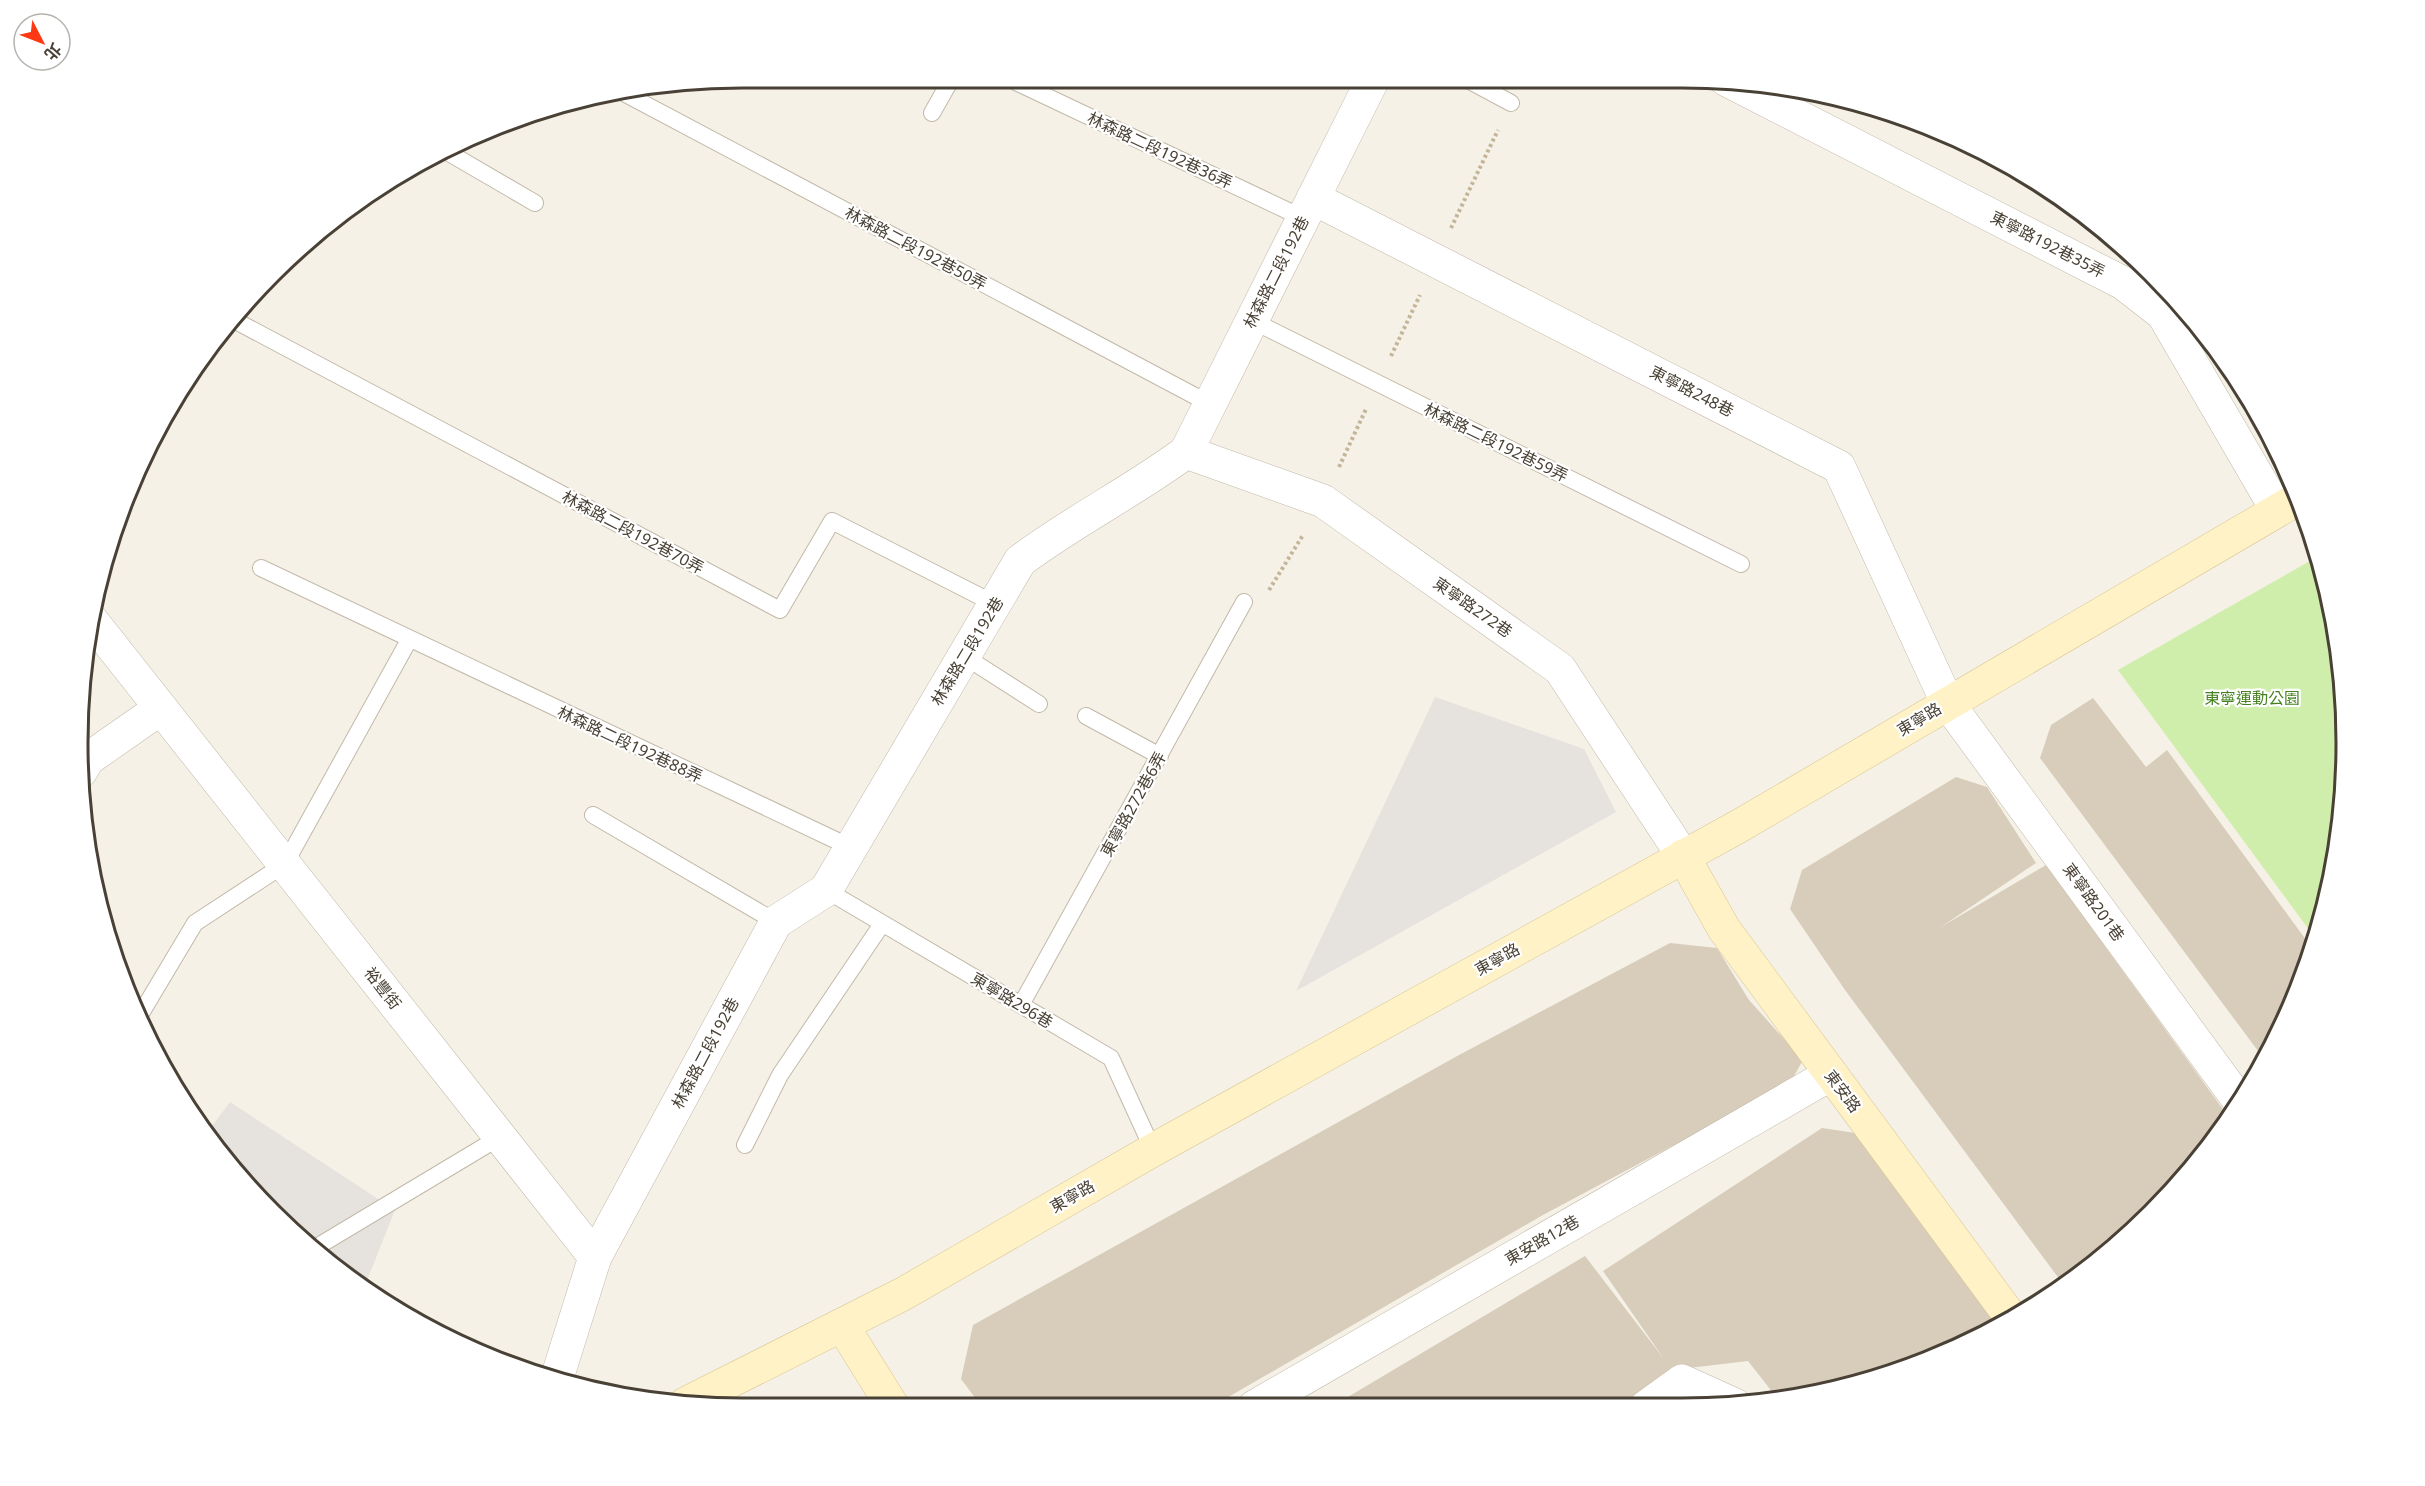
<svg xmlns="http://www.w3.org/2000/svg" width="2425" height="1486" font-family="'Noto Sans','Noto Sans TC',sans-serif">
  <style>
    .green { fill: #d0eeab }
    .parking { fill: #e6e3df }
    .building { fill: #d8cdbb }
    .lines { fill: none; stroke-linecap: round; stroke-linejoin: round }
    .lane-casing { stroke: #c2b9a8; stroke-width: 18 }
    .street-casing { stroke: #c2b9a8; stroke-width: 34 }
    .secondary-casing { stroke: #d9c692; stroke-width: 34 }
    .path { stroke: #c5b598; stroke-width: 4; stroke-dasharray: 3 3; stroke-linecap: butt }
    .lane { stroke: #fff; stroke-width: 16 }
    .street { stroke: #fff; stroke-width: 33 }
    .secondary { stroke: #fff2c7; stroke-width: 33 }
    .labels { text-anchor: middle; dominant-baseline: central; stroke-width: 4.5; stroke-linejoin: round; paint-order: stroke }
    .street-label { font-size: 16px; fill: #494135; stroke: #fff }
    .park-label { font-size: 16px; fill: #468221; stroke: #fff }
    .rim { fill: none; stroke: #494135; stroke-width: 3 }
  </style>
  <rect width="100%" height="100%" fill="#f5f1e7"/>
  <path class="green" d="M 2317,557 L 2334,614 L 2347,743 L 2334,873 L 2315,938 L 2118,670 Z"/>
  <path class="parking" d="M 1435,697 L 1584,749 L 1616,812 L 1296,991 Z
    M 230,1102 L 395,1210 L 364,1288 L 273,1213 L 215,1148 L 206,1134 Z"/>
  <path class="building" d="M 2093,698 L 2146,767 L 2167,750 L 2312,948 L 2296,998 L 2264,1059 L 2040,758 L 2051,725 Z
    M 1956,777 L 1987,787 L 2036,863 L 1941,927 L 2046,865 L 2230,1119 L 2121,1243 L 2063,1284 L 1845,990 L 1790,909 L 1802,870 Z
    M 1670,943 L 1717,948 L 1749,1000 L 1803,1060 L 1790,1083 L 1543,1215 L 1211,1407 L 982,1407 L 961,1379 L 973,1325 L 1459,1055 Z
    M 1822,1128 L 1862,1134 L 2000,1325 L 1854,1385 L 1777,1398 L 1748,1361 L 1672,1370 L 1618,1407 L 1331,1407 L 1585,1256 L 1664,1359 L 1603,1271 Z"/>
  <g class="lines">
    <defs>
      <path id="lane" d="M 1468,80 L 1511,103
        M 1016,82 L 1303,218
        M 622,92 L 1210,404
        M 932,113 L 949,83
        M 444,150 L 535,203
        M 234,320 L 780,610 L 832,521 L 995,604
        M 1251,320 L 1741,564
        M 261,568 L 850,847
        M 964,656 L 1039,704
        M 1086,716 L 1160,756
        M 593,815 L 776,922
        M 826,890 L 1111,1058 L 1153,1150
        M 1021,1005 L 1244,602
        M 140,1015 L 195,923 L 285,864 L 409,640
        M 745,1145 L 780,1075 L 882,924
        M 315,1248 L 500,1137"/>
      <path id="street" d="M 1725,79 L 2123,283 L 2163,314 L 2277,510
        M 1313,198 L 1839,467 L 1947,702 L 2240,1102
        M 1186,452 L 1323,501 L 1560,669 L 1683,856
        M 92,621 L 595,1257 L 557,1378
        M 81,771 L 88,759 L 161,708
        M 595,1257 L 776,922 L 826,890 L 1020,561 C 1073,521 1132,492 1186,452 L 1372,81
        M 1254,1407 L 1831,1074
        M 1646,1407 L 1682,1381 L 1735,1405"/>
      <path id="secondary" d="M 1683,856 L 1724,929 L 2013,1320
        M 842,1325 L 893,1407
        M 685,1404 L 903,1294 L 1153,1150 L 1741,825 L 2299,498"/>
    </defs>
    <use href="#lane" class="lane-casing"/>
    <use href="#street" class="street-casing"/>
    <use href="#secondary" class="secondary-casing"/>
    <path class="path" d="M 1451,228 L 1498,130
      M 1391,356 L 1420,295
      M 1339,467 L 1366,409
      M 1269,590 L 1303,535"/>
    <use href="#lane" class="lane"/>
    <use href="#street" class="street"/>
    <use href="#secondary" class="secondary"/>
  </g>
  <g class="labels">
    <g class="street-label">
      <text transform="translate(1160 150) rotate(25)">林森路二段192巷36弄</text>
      <text transform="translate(2048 244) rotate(27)">東寧路192巷35弄</text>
      <text transform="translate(916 248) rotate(28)">林森路二段192巷50弄</text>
      <text transform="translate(1276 272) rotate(-63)">林森路二段192巷</text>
      <text transform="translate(1692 391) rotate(27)">東寧路248巷</text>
      <text transform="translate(1496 442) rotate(26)">林森路二段192巷59弄</text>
      <text transform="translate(633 532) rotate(28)">林森路二段192巷70弄</text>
      <text transform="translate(1473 607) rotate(35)">東寧路272巷</text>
      <text transform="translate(967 651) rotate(-59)">林森路二段192巷</text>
      <text transform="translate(1919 719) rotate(-31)">東寧路</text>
      <text transform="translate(630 744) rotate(25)">林森路二段192巷88弄</text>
      <text transform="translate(1133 804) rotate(-61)">東寧路272巷6弄</text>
      <text transform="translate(2094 902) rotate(54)">東寧路201巷</text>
      <text transform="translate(1497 959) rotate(-29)">東寧路</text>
      <text transform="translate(383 988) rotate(52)">裕豐街</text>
      <text transform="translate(1012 1000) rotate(31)">東寧路296巷</text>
      <text transform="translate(705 1053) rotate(-62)">林森路二段192巷</text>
      <text transform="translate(1843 1091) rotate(53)">東安路</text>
      <text transform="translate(1072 1196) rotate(-30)">東寧路</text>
      <text transform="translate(1542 1240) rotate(-30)">東安路12巷</text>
    </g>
    <g class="park-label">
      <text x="2252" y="698">東寧運動公園</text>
    </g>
  </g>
  <path d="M0 0H2425V1486H0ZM742 88H1682A654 654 0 0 1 2336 742V744A654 654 0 0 1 1682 1398H742A654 654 0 0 1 88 744V742A654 654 0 0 1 742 88Z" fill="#fff" fill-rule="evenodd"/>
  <path class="rim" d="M742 88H1682A654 654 0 0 1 2336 742V744A654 654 0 0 1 1682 1398H742A654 654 0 0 1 88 744V742A654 654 0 0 1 742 88Z"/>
  <g transform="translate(42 42) rotate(132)"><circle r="28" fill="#ffffff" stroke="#b6b3ae" stroke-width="1.5"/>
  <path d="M0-4.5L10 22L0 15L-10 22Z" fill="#ff3814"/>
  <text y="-9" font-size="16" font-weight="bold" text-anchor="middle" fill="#494135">北</text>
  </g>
</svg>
